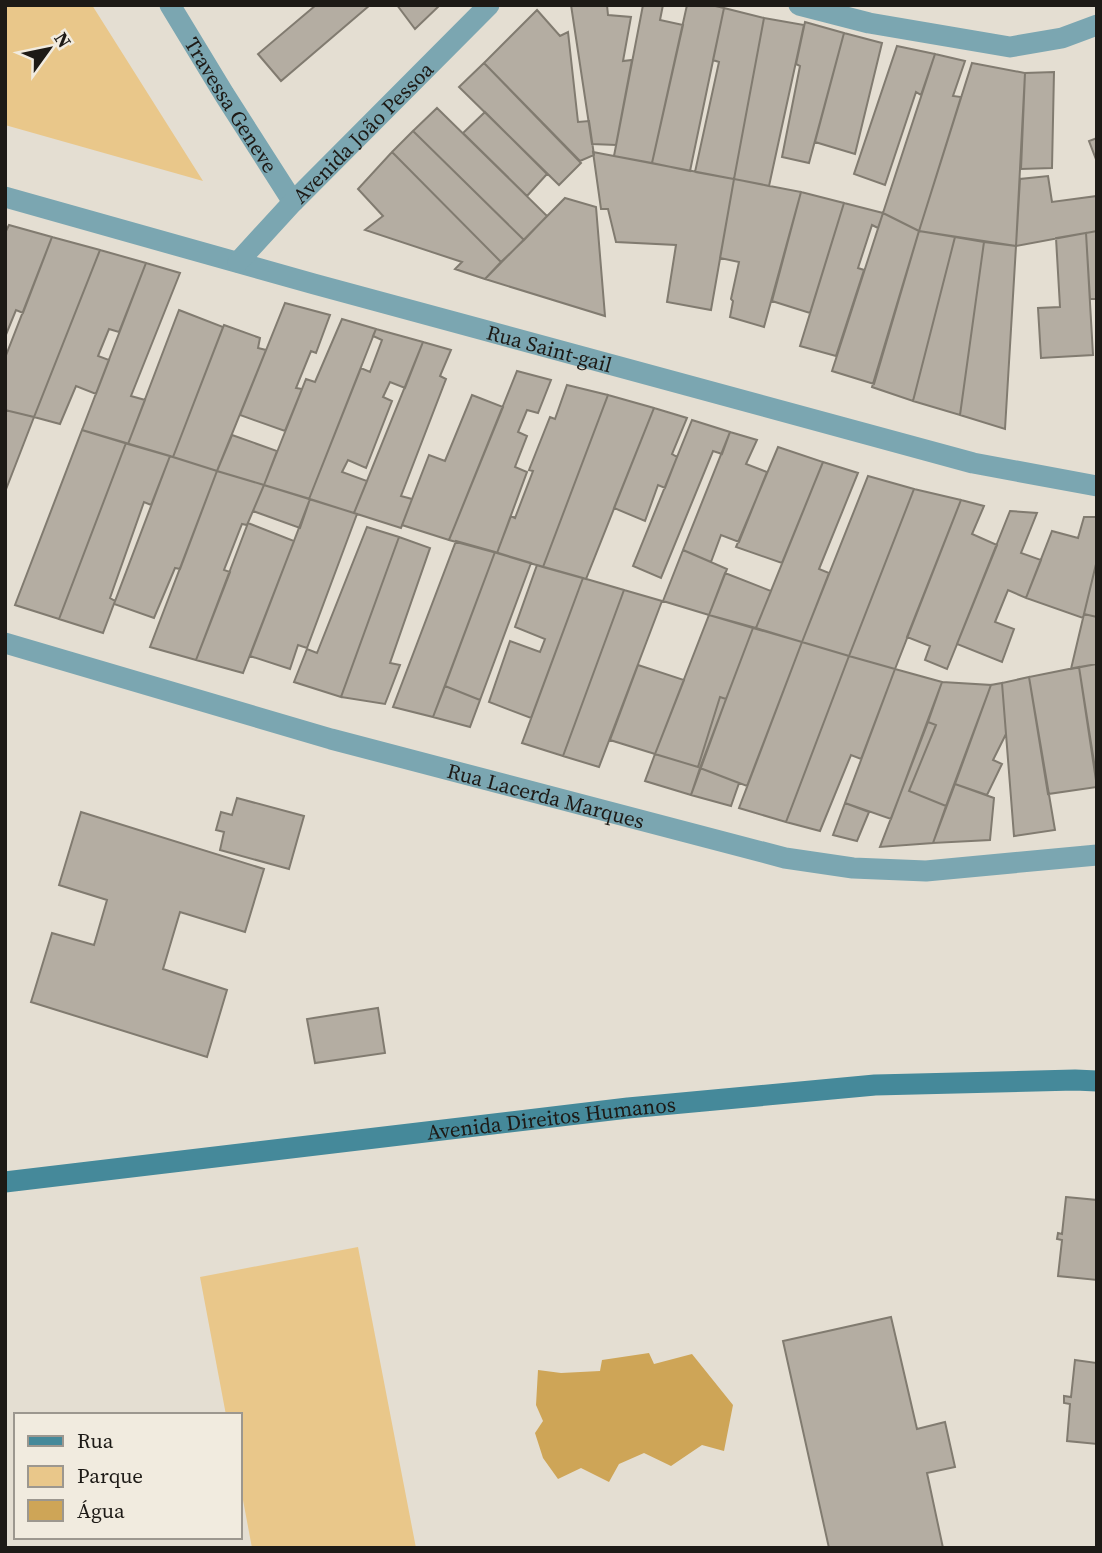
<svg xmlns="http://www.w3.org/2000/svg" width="1102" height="1553" font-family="'Source Serif 4',serif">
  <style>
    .green { fill: #e9c78a }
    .water { fill: #cea557 }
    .building { fill: #b4ada2; stroke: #817b70; stroke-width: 2 }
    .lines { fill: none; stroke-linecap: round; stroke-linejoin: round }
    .minor { stroke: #7ba6b1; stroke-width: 21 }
    .secondary { stroke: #45899a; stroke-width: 21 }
    .labels { text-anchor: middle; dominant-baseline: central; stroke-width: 5; stroke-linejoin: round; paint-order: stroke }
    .street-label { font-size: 21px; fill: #1d1a16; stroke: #f1ebdf }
  </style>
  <rect width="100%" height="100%" fill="#e4ded2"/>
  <path class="green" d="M 5,5 L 92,5 L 203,181 L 5,125 Z
    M 358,1247 L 416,1548 L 252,1548 L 240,1484 L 240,1415 L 226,1415 L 200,1277 Z"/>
  <path class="water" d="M 649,1353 L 654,1364 L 692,1354 L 733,1405 L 724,1451 L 702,1445 L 671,1466 L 644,1453 L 619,1464 L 609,1482 L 581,1468 L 558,1479 L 543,1458 L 535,1433 L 543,1421 L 536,1405 L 538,1370 L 561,1373 L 600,1371 L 602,1360 Z"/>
  <path class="building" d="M 316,5 L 370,5 L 281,81 L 258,54 Z
    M 397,5 L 440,5 L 415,29 Z
    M 571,5 L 607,5 L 608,15 L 631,17 L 623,61 L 632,60 L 616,145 L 592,144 Z
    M 643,5 L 663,5 L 660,20 L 683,25 L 652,163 L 614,156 Z
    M 687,5 L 711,5 L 724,8 L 690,171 L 652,163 Z
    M 724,8 L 764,18 L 734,179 L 695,172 L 719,62 L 713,60 Z
    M 537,10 L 560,36 L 568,32 L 578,122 L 589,121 L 594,155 L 580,161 L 484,63 Z
    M 764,18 L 804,25 L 769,186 L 734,179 Z
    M 805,22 L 844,33 L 809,163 L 782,157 L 800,66 L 796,64 Z
    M 844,33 L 882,43 L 855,154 L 815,142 Z
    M 897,46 L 935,54 L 921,95 L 916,92 L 885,185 L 854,174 Z
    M 935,54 L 965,61 L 953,96 L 961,97 L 919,231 L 883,213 Z
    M 484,63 L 581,163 L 559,185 L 459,87 Z
    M 972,63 L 1025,73 L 1016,246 L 919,231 Z
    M 1054,72 L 1052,168 L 1021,169 L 1025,73 Z
    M 437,108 L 547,216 L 524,240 L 413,131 Z
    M 485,112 L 547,174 L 527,196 L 463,133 Z
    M 413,131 L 524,240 L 501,262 L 392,152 Z
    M 1097,138 L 1097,162 L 1089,141 Z
    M 392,152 L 501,262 L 485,279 L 455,269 L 462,262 L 365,230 L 383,216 L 358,189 Z
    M 593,152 L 734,179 L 711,310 L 667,302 L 676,245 L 616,242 L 608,209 L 601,209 Z
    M 1048,176 L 1052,202 L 1097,196 L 1097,231 L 1016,246 L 1020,179 Z
    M 734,179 L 801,192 L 764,327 L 730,317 L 733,301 L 731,299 L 739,262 L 720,258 Z
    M 801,192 L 844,203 L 810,313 L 772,301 Z
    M 565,198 L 596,207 L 605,316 L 485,279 Z
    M 844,203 L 883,213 L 878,228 L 872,225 L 858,268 L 864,270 L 836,356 L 800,346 Z
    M 883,213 L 919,231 L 874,384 L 832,371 Z
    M 9,225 L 52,237 L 23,313 L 16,310 L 5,337 L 5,233 Z
    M 919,231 L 955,237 L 913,401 L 872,387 Z
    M 1097,231 L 1097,299 L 1090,299 L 1086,233 Z
    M 1086,233 L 1093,355 L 1041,358 L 1038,308 L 1060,307 L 1056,238 Z
    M 52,237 L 100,250 L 34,417 L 5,410 L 5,358 Z
    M 955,237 L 984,242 L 960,415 L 913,401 Z
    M 984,242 L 1016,246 L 1005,429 L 960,415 Z
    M 100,250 L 146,263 L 119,332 L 109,329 L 98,356 L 109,360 L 96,394 L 76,386 L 60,424 L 34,417 Z
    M 146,263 L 180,273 L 131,396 L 145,400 L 128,444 L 82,430 Z
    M 285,303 L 330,315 L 316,353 L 311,351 L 296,388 L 302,389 L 285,431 L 240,415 Z
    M 179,310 L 223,327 L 173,457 L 128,444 Z
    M 342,319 L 376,329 L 309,499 L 264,485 L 306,379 L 315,382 Z
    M 224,325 L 260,338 L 258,348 L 266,350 L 217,471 L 173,457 Z
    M 376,329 L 423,342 L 405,388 L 390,382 L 383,397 L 392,401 L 366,468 L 348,460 L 342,472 L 367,481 L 354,513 L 309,499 L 361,368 L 370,372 L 382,340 L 373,336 Z
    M 423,342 L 451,350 L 440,376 L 446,379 L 401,496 L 412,499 L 401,528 L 354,513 Z
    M 517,371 L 551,380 L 538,413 L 527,410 L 518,432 L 527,436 L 515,467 L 527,472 L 497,553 L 449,540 Z
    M 567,385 L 608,395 L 543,567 L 497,553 L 511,516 L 515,518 L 533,471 L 529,470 L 550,417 L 555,419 Z
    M 472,395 L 503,407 L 449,540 L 402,525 L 429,455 L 445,461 Z
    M 608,395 L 654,408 L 586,579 L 543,567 Z
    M 654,408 L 687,418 L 672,454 L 677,457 L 665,488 L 658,485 L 645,521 L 614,508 Z
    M 5,410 L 34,417 L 5,492 Z
    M 692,420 L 730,432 L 722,454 L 713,451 L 661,578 L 633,566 Z
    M 82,430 L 126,443 L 59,619 L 15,605 Z
    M 730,432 L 757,440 L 746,464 L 767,472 L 739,542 L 721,535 L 711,562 L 683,550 Z
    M 232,435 L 277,451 L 264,485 L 217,471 Z
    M 126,443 L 170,456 L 151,505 L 144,502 L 110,598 L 115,601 L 103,633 L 59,619 Z
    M 778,447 L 823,462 L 782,563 L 736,547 Z
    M 170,456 L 217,471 L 180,569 L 175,568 L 154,618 L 114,604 Z
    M 823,462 L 858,473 L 819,569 L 829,573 L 802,642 L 756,628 Z
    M 217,471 L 264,485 L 247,525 L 242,524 L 224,570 L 230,572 L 196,660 L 150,647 Z
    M 868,476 L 914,489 L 849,656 L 802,642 Z
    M 264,485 L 310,499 L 300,528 L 253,511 Z
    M 914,489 L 961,500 L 895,669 L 849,656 Z
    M 310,499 L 357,514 L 307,648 L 298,645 L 290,669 L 250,656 Z
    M 961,500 L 984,506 L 972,534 L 997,545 L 947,669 L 925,660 L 930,646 L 907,637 Z
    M 1010,511 L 1037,513 L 1021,553 L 1041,560 L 1026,598 L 1008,590 L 995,622 L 1014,629 L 1002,662 L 957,644 Z
    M 1084,517 L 1097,517 L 1097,560 L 1083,618 L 1026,598 L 1052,531 L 1078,538 Z
    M 248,523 L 294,541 L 243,673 L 196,660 Z
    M 367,527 L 399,537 L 341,697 L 294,682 L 307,649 L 317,653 Z
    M 399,537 L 430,548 L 390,663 L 400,665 L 385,704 L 341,697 Z
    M 456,541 L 495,552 L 433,717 L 393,707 Z
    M 683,550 L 727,569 L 709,615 L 663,601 Z
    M 495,552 L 531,563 L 480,700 L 445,686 Z
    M 1097,560 L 1097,617 L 1084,614 Z
    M 537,565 L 583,578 L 531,718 L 489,702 L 510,641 L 540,652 L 545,639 L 515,627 Z
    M 725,573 L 771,591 L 756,628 L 709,615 Z
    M 583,578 L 624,590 L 563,756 L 522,743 Z
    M 624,590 L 662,601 L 599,767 L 563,756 Z
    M 1084,614 L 1097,617 L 1097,664 L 1071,669 Z
    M 709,615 L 753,628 L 726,699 L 720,697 L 698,767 L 655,754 Z
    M 753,628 L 802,642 L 747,786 L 700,768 Z
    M 802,642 L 849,656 L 786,822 L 739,808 Z
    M 849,656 L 895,669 L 861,759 L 851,755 L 820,831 L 786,822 Z
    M 1097,664 L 1097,781 L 1079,667 Z
    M 638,665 L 684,680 L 655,754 L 610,740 Z
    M 1079,667 L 1097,787 L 1048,794 L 1029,677 Z
    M 895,669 L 942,682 L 891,819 L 845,803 Z
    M 1029,677 L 1055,830 L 1014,836 L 1002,683 Z
    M 942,682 L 991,685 L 946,806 L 909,791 L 936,725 L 928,722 Z
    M 1002,683 L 1006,734 L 993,760 L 1002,764 L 987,795 L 955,784 L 991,685 Z
    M 445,686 L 480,700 L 470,727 L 433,717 Z
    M 720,697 L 726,699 L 691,795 L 645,781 L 655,754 L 698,767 Z
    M 928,722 L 936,725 L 909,791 L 946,806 L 933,843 L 880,847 Z
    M 700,768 L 739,783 L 731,806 L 691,795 Z
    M 955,784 L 994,798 L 990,840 L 933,843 Z
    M 237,798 L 304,816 L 289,869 L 220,850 L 224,832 L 216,830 L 221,812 L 232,815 Z
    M 845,803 L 869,812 L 857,841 L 833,835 Z
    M 81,812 L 264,869 L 245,932 L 180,912 L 163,969 L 227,990 L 207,1057 L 31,1002 L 52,933 L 94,945 L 107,900 L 59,885 Z
    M 378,1008 L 385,1053 L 315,1063 L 307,1019 Z
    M 1066,1197 L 1097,1200 L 1097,1280 L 1058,1276 L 1062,1240 L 1057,1239 L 1058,1233 L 1062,1234 Z
    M 891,1317 L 917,1429 L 945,1422 L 955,1467 L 927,1473 L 943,1548 L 829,1548 L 783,1341 Z
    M 1075,1360 L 1097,1363 L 1097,1444 L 1067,1441 L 1070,1404 L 1064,1403 L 1064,1396 L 1071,1397 Z"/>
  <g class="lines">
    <g class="minor">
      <path id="s1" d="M 170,5 L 224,94 L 293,202"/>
      <path d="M 799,5 L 869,23 L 1010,47 L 1062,38 L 1097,25"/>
      <path id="s2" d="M 5,197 L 314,284 L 973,463 L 1097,486"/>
      <path id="s3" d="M 238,262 L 293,202 L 489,5"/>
      <path id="s4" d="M 5,643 L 331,739 L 785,858 L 853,868 L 926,871 L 1097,855"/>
    </g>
    <path class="secondary" id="s5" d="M 5,1182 L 628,1108 L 875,1085 L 1075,1080 L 1097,1081"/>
  </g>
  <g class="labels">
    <g class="street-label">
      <text stroke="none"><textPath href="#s1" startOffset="117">Travessa Geneve</textPath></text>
      <text stroke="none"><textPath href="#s3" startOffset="180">Avenida João Pessoa</textPath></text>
      <text stroke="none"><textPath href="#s2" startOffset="565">Rua Saint-gail</textPath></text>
      <text stroke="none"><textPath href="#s4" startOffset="562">Rua Lacerda Marques</textPath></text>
      <text stroke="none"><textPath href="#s5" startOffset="550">Avenida Direitos Humanos</textPath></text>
    </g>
  </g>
  <rect width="1102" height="1553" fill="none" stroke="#1d1a16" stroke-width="14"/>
  <rect x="14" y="1413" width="228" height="126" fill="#f1ebdf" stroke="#9c978f" stroke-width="2"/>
  <rect x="28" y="1436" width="35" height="10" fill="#45899a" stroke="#9c978f" stroke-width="2"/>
  <text x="77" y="1448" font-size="21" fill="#1d1a16">Rua</text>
  <rect x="28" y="1466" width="35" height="21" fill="#e9c78a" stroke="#9c978f" stroke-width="2"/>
  <text x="77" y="1483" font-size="21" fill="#1d1a16">Parque</text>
  <rect x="28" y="1500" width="35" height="21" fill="#cea557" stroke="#9c978f" stroke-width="2"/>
  <text x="77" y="1518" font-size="21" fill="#1d1a16">Água</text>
  <g transform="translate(49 49) rotate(57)" stroke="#f1ebdf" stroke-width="5" paint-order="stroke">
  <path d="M0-5L12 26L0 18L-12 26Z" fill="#1d1a16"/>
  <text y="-10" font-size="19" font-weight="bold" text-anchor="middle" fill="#1d1a16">N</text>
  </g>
</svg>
